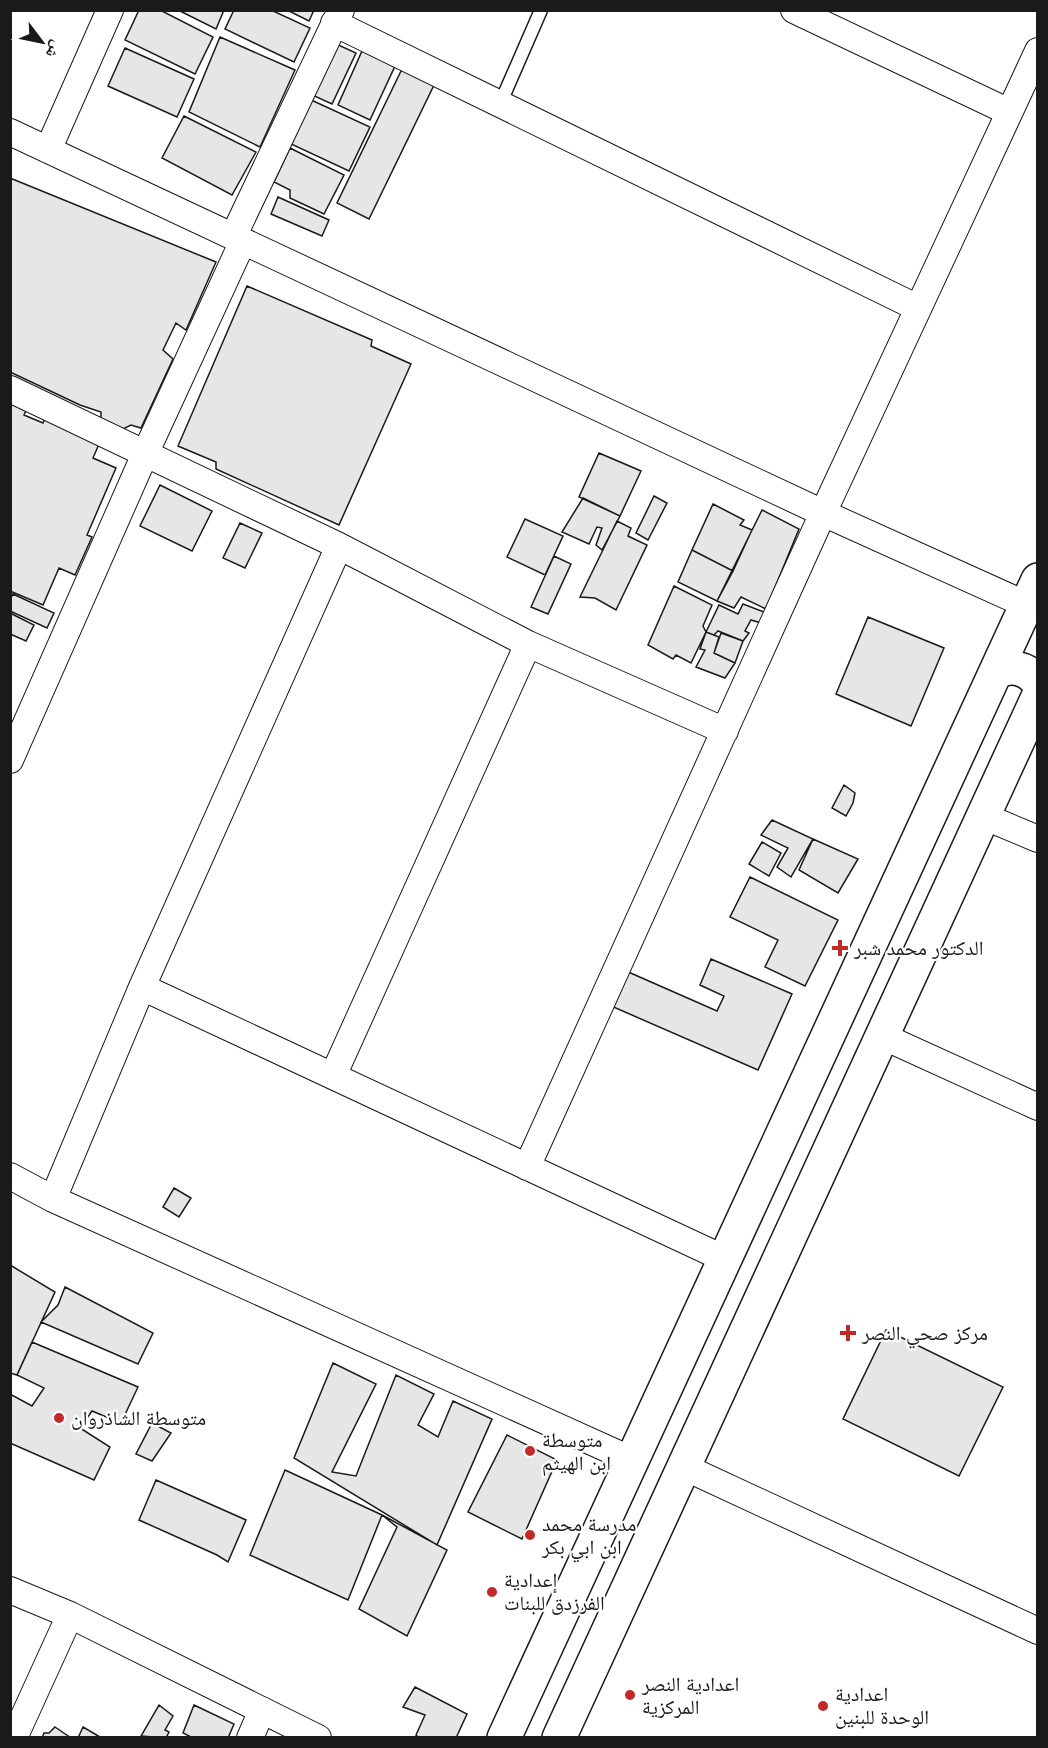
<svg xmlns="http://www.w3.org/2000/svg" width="1048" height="1748" font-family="Helvetica,'Noto Naskh Arabic',sans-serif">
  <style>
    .building { fill: #e6e6e6; stroke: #1a1a1a; stroke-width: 1.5 }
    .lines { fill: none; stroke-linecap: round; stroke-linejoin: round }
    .lane-casing { stroke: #1a1a1a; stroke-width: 15 }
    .street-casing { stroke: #1a1a1a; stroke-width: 28 }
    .secondary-casing { stroke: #1a1a1a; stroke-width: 36 }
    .lane { stroke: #fff; stroke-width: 12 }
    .street { stroke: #fff; stroke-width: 26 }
    .secondary { stroke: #fff; stroke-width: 33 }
    .poi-dot { fill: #c62828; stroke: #fff; stroke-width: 2 }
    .labels { text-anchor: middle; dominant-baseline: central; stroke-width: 4.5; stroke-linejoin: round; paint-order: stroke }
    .poi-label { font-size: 20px; fill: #1a1a1a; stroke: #fff; text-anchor: start }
  </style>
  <rect width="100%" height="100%" fill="#fff"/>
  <path class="building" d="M 139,10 L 160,10 L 213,37 L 195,74 L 125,40 Z
    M 178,10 L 224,10 L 216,29 Z
    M 234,10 L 271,10 L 310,28 L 294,62 L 225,29 Z
    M 287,10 L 314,10 L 309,21 Z
    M 220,37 L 295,70 L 260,147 L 189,112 Z
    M 334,43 L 356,53 L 332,104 L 310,94 Z
    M 125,48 L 194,79 L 177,117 L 108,86 Z
    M 362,51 L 395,66 L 370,120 L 338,105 Z
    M 402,69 L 434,85 L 369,219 L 337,203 Z
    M 309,99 L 370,127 L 349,171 L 289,143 Z
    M 184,116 L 256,152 L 232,195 L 162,158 Z
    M 290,148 L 344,175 L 324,214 L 290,198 L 290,190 L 274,182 Z
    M 10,178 L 216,262 L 186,330 L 176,323 L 163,350 L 173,359 L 141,428 L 131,425 L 123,429 L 101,419 L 101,412 L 80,405 L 10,372 Z
    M 278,197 L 329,220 L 322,236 L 271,214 Z
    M 247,286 L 372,340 L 371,346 L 411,364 L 339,525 L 216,469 L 216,462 L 178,446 Z
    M 10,401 L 27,408 L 24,415 L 43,423 L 47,413 L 102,437 L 93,458 L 116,468 L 87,535 L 92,537 L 75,575 L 59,568 L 43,605 L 10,591 Z
    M 599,453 L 641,471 L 620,516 L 579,497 Z
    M 160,485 L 212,511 L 192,551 L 140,526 Z
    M 654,496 L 667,503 L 648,540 L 636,533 Z
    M 583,498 L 620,516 L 602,550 L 596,545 L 602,528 L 597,527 L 589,544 L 562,532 Z
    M 713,504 L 744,520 L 740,525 L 752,530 L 733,571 L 692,550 Z
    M 762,510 L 799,529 L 766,609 L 741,597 L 734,608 L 717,601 Z
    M 525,519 L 563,536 L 545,575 L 507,557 Z
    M 617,521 L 631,528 L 628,536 L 647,545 L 616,610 L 595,598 L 580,597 Z
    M 240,523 L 262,533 L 245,568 L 223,558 Z
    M 692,550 L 733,571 L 717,601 L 678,582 Z
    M 554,556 L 571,564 L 548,614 L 531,607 Z
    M 674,586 L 712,605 L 703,626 L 706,632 L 691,663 L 676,655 L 673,659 L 648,645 Z
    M 13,594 L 54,613 L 47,628 L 10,611 L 10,599 Z
    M 743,604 L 764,612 L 761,623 L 751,620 L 745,631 L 749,633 L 743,641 L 718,631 L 714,635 L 706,632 L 719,605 L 738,614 Z
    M 10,613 L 34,625 L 26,641 L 10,634 Z
    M 868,617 L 944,648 L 911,726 L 836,694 Z
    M 706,632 L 719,637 L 714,653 L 735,663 L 725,678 L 696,667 L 705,650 L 700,649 Z
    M 721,633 L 743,641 L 735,663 L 714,653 Z
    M 844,785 L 855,793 L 853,803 L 846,816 L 832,808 Z
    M 772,820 L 813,839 L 791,877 L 777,867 L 788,848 L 761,835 Z
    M 813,839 L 858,859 L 838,893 L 799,870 Z
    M 762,842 L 781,853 L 769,876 L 749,864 Z
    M 750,877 L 838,920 L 805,986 L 765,967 L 778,940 L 730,917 Z
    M 711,959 L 792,994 L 758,1070 L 602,1002 L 626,971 L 717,1011 L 724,996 L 700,985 Z
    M 174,1188 L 191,1198 L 179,1217 L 163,1207 Z
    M 10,1265 L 55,1292 L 17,1375 L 10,1373 Z
    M 65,1287 L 153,1333 L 138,1364 L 41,1322 L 58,1305 Z
    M 886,1330 L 1003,1387 L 959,1476 L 843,1419 Z
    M 32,1342 L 138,1387 L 121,1423 L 92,1411 L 80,1428 L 110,1447 L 94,1480 L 10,1443 L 10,1394 L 32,1406 L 44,1388 L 17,1375 Z
    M 333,1363 L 376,1384 L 332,1472 L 356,1476 L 396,1375 L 434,1394 L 418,1425 L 438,1437 L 453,1401 L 492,1419 L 437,1545 L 294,1458 Z
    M 152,1423 L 171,1433 L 152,1461 L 136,1454 Z
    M 507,1435 L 557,1460 L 522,1539 L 468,1512 Z
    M 285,1470 L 382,1515 L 348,1600 L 250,1555 Z
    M 156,1480 L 246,1520 L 228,1562 L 217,1555 L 139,1520 Z
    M 382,1515 L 447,1550 L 407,1636 L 359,1609 L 397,1527 Z
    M 415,1687 L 467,1714 L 456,1738 L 419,1738 L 416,1735 L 425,1715 L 403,1707 Z
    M 159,1705 L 173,1716 L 165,1730 L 169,1732 L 166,1738 L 141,1736 Z
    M 194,1705 L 234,1724 L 228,1738 L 193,1738 L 183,1733 Z
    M 55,1727 L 71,1738 L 42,1738 L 44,1733 L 49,1733 Z
    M 83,1727 L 100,1737 L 99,1738 L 78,1738 Z"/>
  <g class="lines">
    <defs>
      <path id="lane" d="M 500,104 L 541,10"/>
      <path id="street" d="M 794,10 L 1009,112
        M 334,23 L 918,308
        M 10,132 L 823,513 L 1038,610
        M 48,150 L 110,10
        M 233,237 L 341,10
        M 10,389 L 339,546 L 528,644 L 725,731
        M 10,760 L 145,454 L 243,241
        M 983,816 L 1038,839
        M 142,987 L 725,1259
        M 882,1036 L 1038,1107
        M 333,1076 L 528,644
        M 527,1167 L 823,513 L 1038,51
        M 10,1176 L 53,1199 L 632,1460
        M 53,1199 L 142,987 L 339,546
        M 684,1467 L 1038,1631
        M 10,1590 L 70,1615 L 318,1738
        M 14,1738 L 70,1615
        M 250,1738 L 262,1710"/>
      <path id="secondary" d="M 995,674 C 1009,663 1027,668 1038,682
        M 504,1738 L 1038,580
        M 559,1738 L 1038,697"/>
    </defs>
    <use href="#lane" class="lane-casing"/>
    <use href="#street" class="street-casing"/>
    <use href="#secondary" class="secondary-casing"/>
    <use href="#lane" class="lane"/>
    <use href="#street" class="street"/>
    <use href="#secondary" class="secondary"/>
  </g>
  <g class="poi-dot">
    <path d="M837 939h6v6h6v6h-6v6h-6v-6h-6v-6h6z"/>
    <path d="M845 1324h6v6h6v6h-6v6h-6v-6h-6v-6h6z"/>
    <circle cx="59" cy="1418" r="6"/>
    <circle cx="530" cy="1451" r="6"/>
    <circle cx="530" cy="1535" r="6"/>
    <circle cx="492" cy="1592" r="6"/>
    <circle cx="630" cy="1695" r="6"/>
    <circle cx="823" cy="1706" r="6"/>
  </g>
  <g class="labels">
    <g class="poi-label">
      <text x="854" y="948">الدكتور محمد شبر</text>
      <text x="862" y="1333">مركز صحي النصر</text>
      <text x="71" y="1418">متوسطة الشاذروان</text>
      <text x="542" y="1440">متوسطة<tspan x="542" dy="23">ابن الهيثم</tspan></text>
      <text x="542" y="1524">مدرسة محمد<tspan x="542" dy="23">ابن ابي بكر</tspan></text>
      <text x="504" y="1580">إعدادية<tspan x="504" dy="23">الفرزدق للبنات</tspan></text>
      <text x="642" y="1684">اعدادية النصر<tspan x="642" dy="23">المركزية</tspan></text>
      <text x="835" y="1694">اعدادية<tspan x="835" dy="23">الوحدة للبنين</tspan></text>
    </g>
  </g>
  <rect width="1048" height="1748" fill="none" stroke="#1a1a1a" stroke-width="24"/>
  <g transform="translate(42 42) rotate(122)" stroke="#ffffff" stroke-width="4.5" paint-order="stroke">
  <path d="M0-4.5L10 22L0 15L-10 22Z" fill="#1a1a1a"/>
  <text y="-9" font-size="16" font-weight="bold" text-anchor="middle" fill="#1a1a1a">ش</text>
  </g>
</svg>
